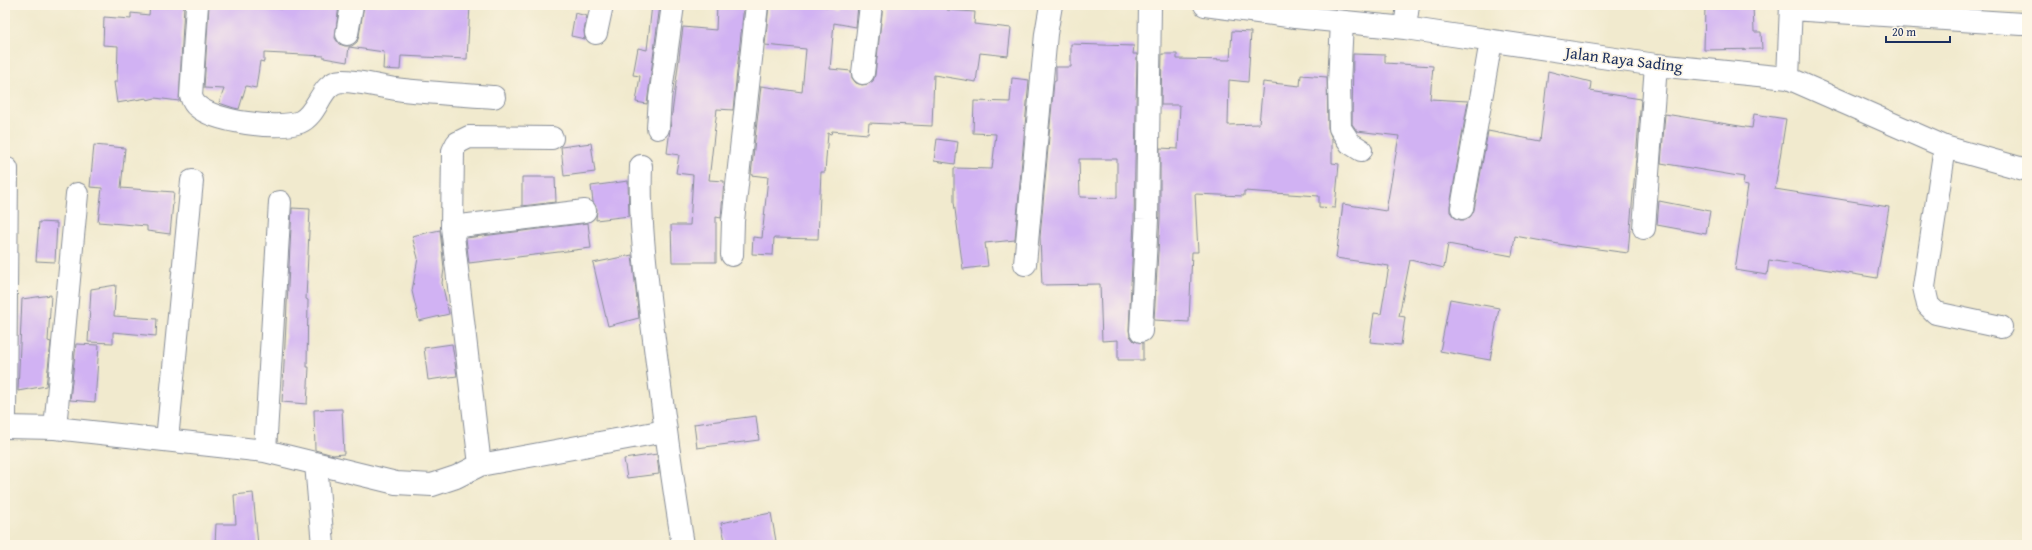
<svg xmlns="http://www.w3.org/2000/svg" width="2032" height="550" font-family="'Gentium Book Plus',serif">
  <style>
    .building { fill: #d1b2f3; fill-rule: evenodd }
    .lines { fill: none; stroke-linecap: round; stroke-linejoin: round }
    .minor-casing { stroke: #868c96; stroke-width: 24 }
    .minor { stroke: #fff; stroke-width: 22 }
    .labels { text-anchor: middle; dominant-baseline: central; stroke-width: 3.5; stroke-linejoin: round; paint-order: stroke }
    .street-label { font-size: 16px; fill: #1b2f5e; stroke: #fcf5e5 }
  </style>
  <rect width="100%" height="100%" fill="#fcf5e5"/>
  <filter id="ink" filterUnits="userSpaceOnUse"><feTurbulence type="fractalNoise" baseFrequency=".025" numOctaves="2"/><feDisplacementMap in="SourceGraphic" scale="8" xChannelSelector="R" yChannelSelector="G"/><feConvolveMatrix kernelMatrix="1 2 1 2 8 2 1 2 1" color-interpolation-filters="sRGB"/></filter>
  <filter id="wash" filterUnits="userSpaceOnUse"><feTurbulence type="fractalNoise" baseFrequency=".012" numOctaves="4" result="noise"/><feDisplacementMap in="SourceGraphic" scale="16" xChannelSelector="R" yChannelSelector="G"/><feGaussianBlur stdDeviation="0.9" result="paint"/><feColorMatrix in="noise" values="0 0 0 0 0 0 0 0 0 0 0 0 0 0 0 0 0 1.4 0 .05"/><feComposite in="paint" operator="in"/></filter>
  <g filter="url(#wash)">
    <rect width="100%" height="100%" fill="#f1eace"/>
    <g id="blocks">
      <path class="building" d="M 150,5 L 184,5 L 179,101 L 155,98 L 147,100 L 147,98 L 117,103 L 114,82 L 117,82 L 118,46 L 103,45 L 104,17 L 131,19 L 131,13 L 149,15 Z
        M 209,5 L 240,7 L 240,5 L 251,5 L 281,9 L 281,5 L 339,5 L 335,38 L 339,44 L 345,46 L 352,46 L 357,42 L 359,36 L 364,5 L 470,5 L 467,59 L 401,56 L 400,70 L 383,69 L 384,52 L 349,47 L 347,62 L 324,58 L 324,56 L 264,53 L 264,62 L 260,61 L 256,88 L 246,86 L 239,109 L 234,108 L 219,103 L 224,89 L 204,88 Z
        M 652,5 L 660,5 L 647,104 L 636,102 L 640,76 L 633,75 L 638,48 L 647,50 Z
        M 717,5 L 744,5 L 733,110 L 717,109 L 709,180 L 724,181 L 721,218 L 716,217 L 716,262 L 672,262 L 671,225 L 690,225 L 693,175 L 676,173 L 679,155 L 667,153 L 683,27 L 716,30 Z
        M 769,5 L 808,5 L 840,8 L 841,5 L 858,5 L 856,27 L 834,23 L 830,69 L 851,71 L 852,78 L 856,83 L 862,85 L 868,84 L 873,81 L 875,75 L 883,5 L 948,5 L 947,10 L 975,12 L 974,24 L 1011,28 L 1008,56 L 980,53 L 976,82 L 934,75 L 932,126 L 869,123 L 868,134 L 832,131 L 831,134 L 828,133 L 825,172 L 821,172 L 818,239 L 774,238 L 773,255 L 752,254 L 753,237 L 762,238 L 768,177 L 751,175 L 761,86 L 802,92 L 806,49 L 765,45 Z
        M 1705,5 L 1753,5 L 1754,32 L 1761,32 L 1762,49 L 1704,50 Z
        M 575,13 L 587,16 L 584,31 L 585,39 L 571,36 Z
        M 1232,31 L 1251,32 L 1248,82 L 1229,80 L 1228,125 L 1259,124 L 1263,82 L 1300,86 L 1301,75 L 1327,77 L 1328,128 L 1332,139 L 1332,163 L 1339,164 L 1335,208 L 1319,207 L 1319,196 L 1244,191 L 1244,196 L 1195,194 L 1198,252 L 1192,252 L 1189,322 L 1154,320 L 1160,219 L 1160,148 L 1178,149 L 1180,105 L 1161,105 L 1162,54 L 1177,54 L 1177,59 L 1230,60 Z
        M 1071,44 L 1134,46 L 1133,54 L 1137,54 L 1134,219 L 1129,330 L 1130,336 L 1134,341 L 1143,343 L 1143,360 L 1118,360 L 1118,340 L 1102,341 L 1100,284 L 1042,285 L 1040,237 L 1054,81 L 1056,81 L 1056,67 L 1071,67 ZM 1079,159 L 1117,159 L 1117,198 L 1080,197 Z
        M 1353,54 L 1385,55 L 1385,63 L 1433,66 L 1430,99 L 1468,101 L 1450,206 L 1450,212 L 1454,217 L 1460,220 L 1466,220 L 1471,216 L 1474,210 L 1488,131 L 1540,141 L 1548,71 L 1591,82 L 1590,91 L 1641,99 L 1628,253 L 1575,246 L 1575,247 L 1515,236 L 1512,256 L 1448,244 L 1444,268 L 1410,260 L 1399,316 L 1405,317 L 1401,345 L 1370,342 L 1374,313 L 1381,314 L 1389,266 L 1336,258 L 1343,204 L 1386,211 L 1399,136 L 1357,131 L 1352,124 Z
        M 1012,78 L 1029,80 L 1015,240 L 985,243 L 988,266 L 963,269 L 954,202 L 954,168 L 992,169 L 996,134 L 973,133 L 974,101 L 1010,102 Z
        M 1665,114 L 1752,128 L 1754,114 L 1786,119 L 1775,189 L 1889,207 L 1877,278 L 1769,260 L 1767,275 L 1735,270 L 1748,186 L 1743,185 L 1744,177 L 1661,163 Z
        M 937,139 L 958,142 L 955,164 L 934,161 Z
        M 591,143 L 595,172 L 564,176 L 561,147 Z
        M 94,145 L 125,148 L 121,188 L 174,192 L 170,234 L 147,231 L 147,226 L 98,222 L 102,188 L 90,187 Z
        M 522,177 L 555,177 L 556,202 L 522,206 Z
        M 628,181 L 629,216 L 596,220 L 597,209 L 593,202 L 591,186 Z
        M 1659,201 L 1710,211 L 1706,234 L 1657,225 Z
        M 292,208 L 310,209 L 306,299 L 308,300 L 307,367 L 309,367 L 307,404 L 282,402 Z
        M 39,222 L 57,223 L 55,262 L 36,261 Z
        M 588,223 L 591,248 L 469,263 L 466,238 Z
        M 440,230 L 444,269 L 442,283 L 449,314 L 419,321 L 412,291 L 418,258 L 412,236 Z
        M 632,255 L 639,318 L 608,326 L 593,263 Z
        M 116,285 L 114,316 L 157,319 L 156,336 L 113,332 L 113,343 L 88,342 L 91,289 Z
        M 51,295 L 48,341 L 51,342 L 46,386 L 18,391 L 22,299 Z
        M 1450,299 L 1499,308 L 1490,360 L 1440,351 Z
        M 76,344 L 99,345 L 95,402 L 70,400 Z
        M 452,344 L 457,376 L 428,380 L 424,348 Z
        M 342,409 L 344,454 L 333,455 L 315,450 L 314,410 Z
        M 756,416 L 759,440 L 697,448 L 694,424 Z
        M 657,454 L 659,474 L 627,478 L 624,459 Z
        M 253,493 L 258,545 L 215,545 L 216,524 L 236,524 L 234,495 Z
        M 771,513 L 776,541 L 754,545 L 726,545 L 721,523 Z"/>
    </g>
  </g>
  <g filter="url(#ink)">
    <use href="#blocks" fill-opacity="0" stroke="#868c96" stroke-width="1"/>
    <g class="lines">
      <defs>
        <path id="minor" d="M 197,5 L 191,96 C 192,99 194,104 197,106 C 215,122 277,130 300,122 C 319,114 320,82 342,81 C 362,81 383,88 403,90 C 433,93 464,95 494,97
          M 1205,5 L 1295,17 L 1405,28 L 1656,65 L 1788,78 L 1945,147 L 2027,170
          M 1791,9 L 2022,24 L 2027,23
          M 1342,22 L 1339,83 L 1340,128 L 1350,143 L 1361,150
          M 1405,28 L 1408,5
          M 596,33 L 602,5
          M 347,34 L 352,5
          M 863,73 L 871,5
          M 1788,78 L 1791,5
          M 658,128 L 660,98 L 673,5
          M 1945,147 L 1924,287 L 1928,305 L 1936,313 L 2001,327
          M 641,166 C 639,218 646,271 652,323 C 661,397 671,471 683,545
          M 1462,208 L 1491,41
          M 452,227 L 585,211
          M 1644,228 L 1656,65
          M 732,255 L 733,221 L 757,5
          M 1025,264 L 1046,34 L 1051,5
          M 1141,331 L 1147,219 L 1150,5
          M 5,415 L 7,169
          M 5,427 L 55,428 L 265,451 L 396,483 L 432,485 L 456,477 L 480,465 L 665,431
          M 55,428 L 77,194
          M 167,440 L 192,181
          M 265,451 L 280,202
          M 316,464 L 323,545
          M 480,465 L 452,227 L 453,151 L 457,143 L 469,137 L 552,138"/>
      </defs>
      <use href="#minor" class="minor-casing"/>
      <use href="#minor" class="minor"/>
    </g>
  </g>
  <g class="labels">
    <g class="street-label">
      <text transform="translate(1624 59) rotate(7)">Jalan Raya Sading</text>
    </g>
  </g>
  <rect width="2032" height="550" fill="none" stroke="#fcf5e5" stroke-width="20"/>
  <path d="M1886 36v6h64v-6" fill="none" stroke="#1b2f5e" stroke-width="2"/>
  <text x="1892" y="36" font-size="12" fill="#1b2f5e" stroke="#fcf5e5" stroke-width="3" paint-order="stroke">20 m</text>
</svg>
